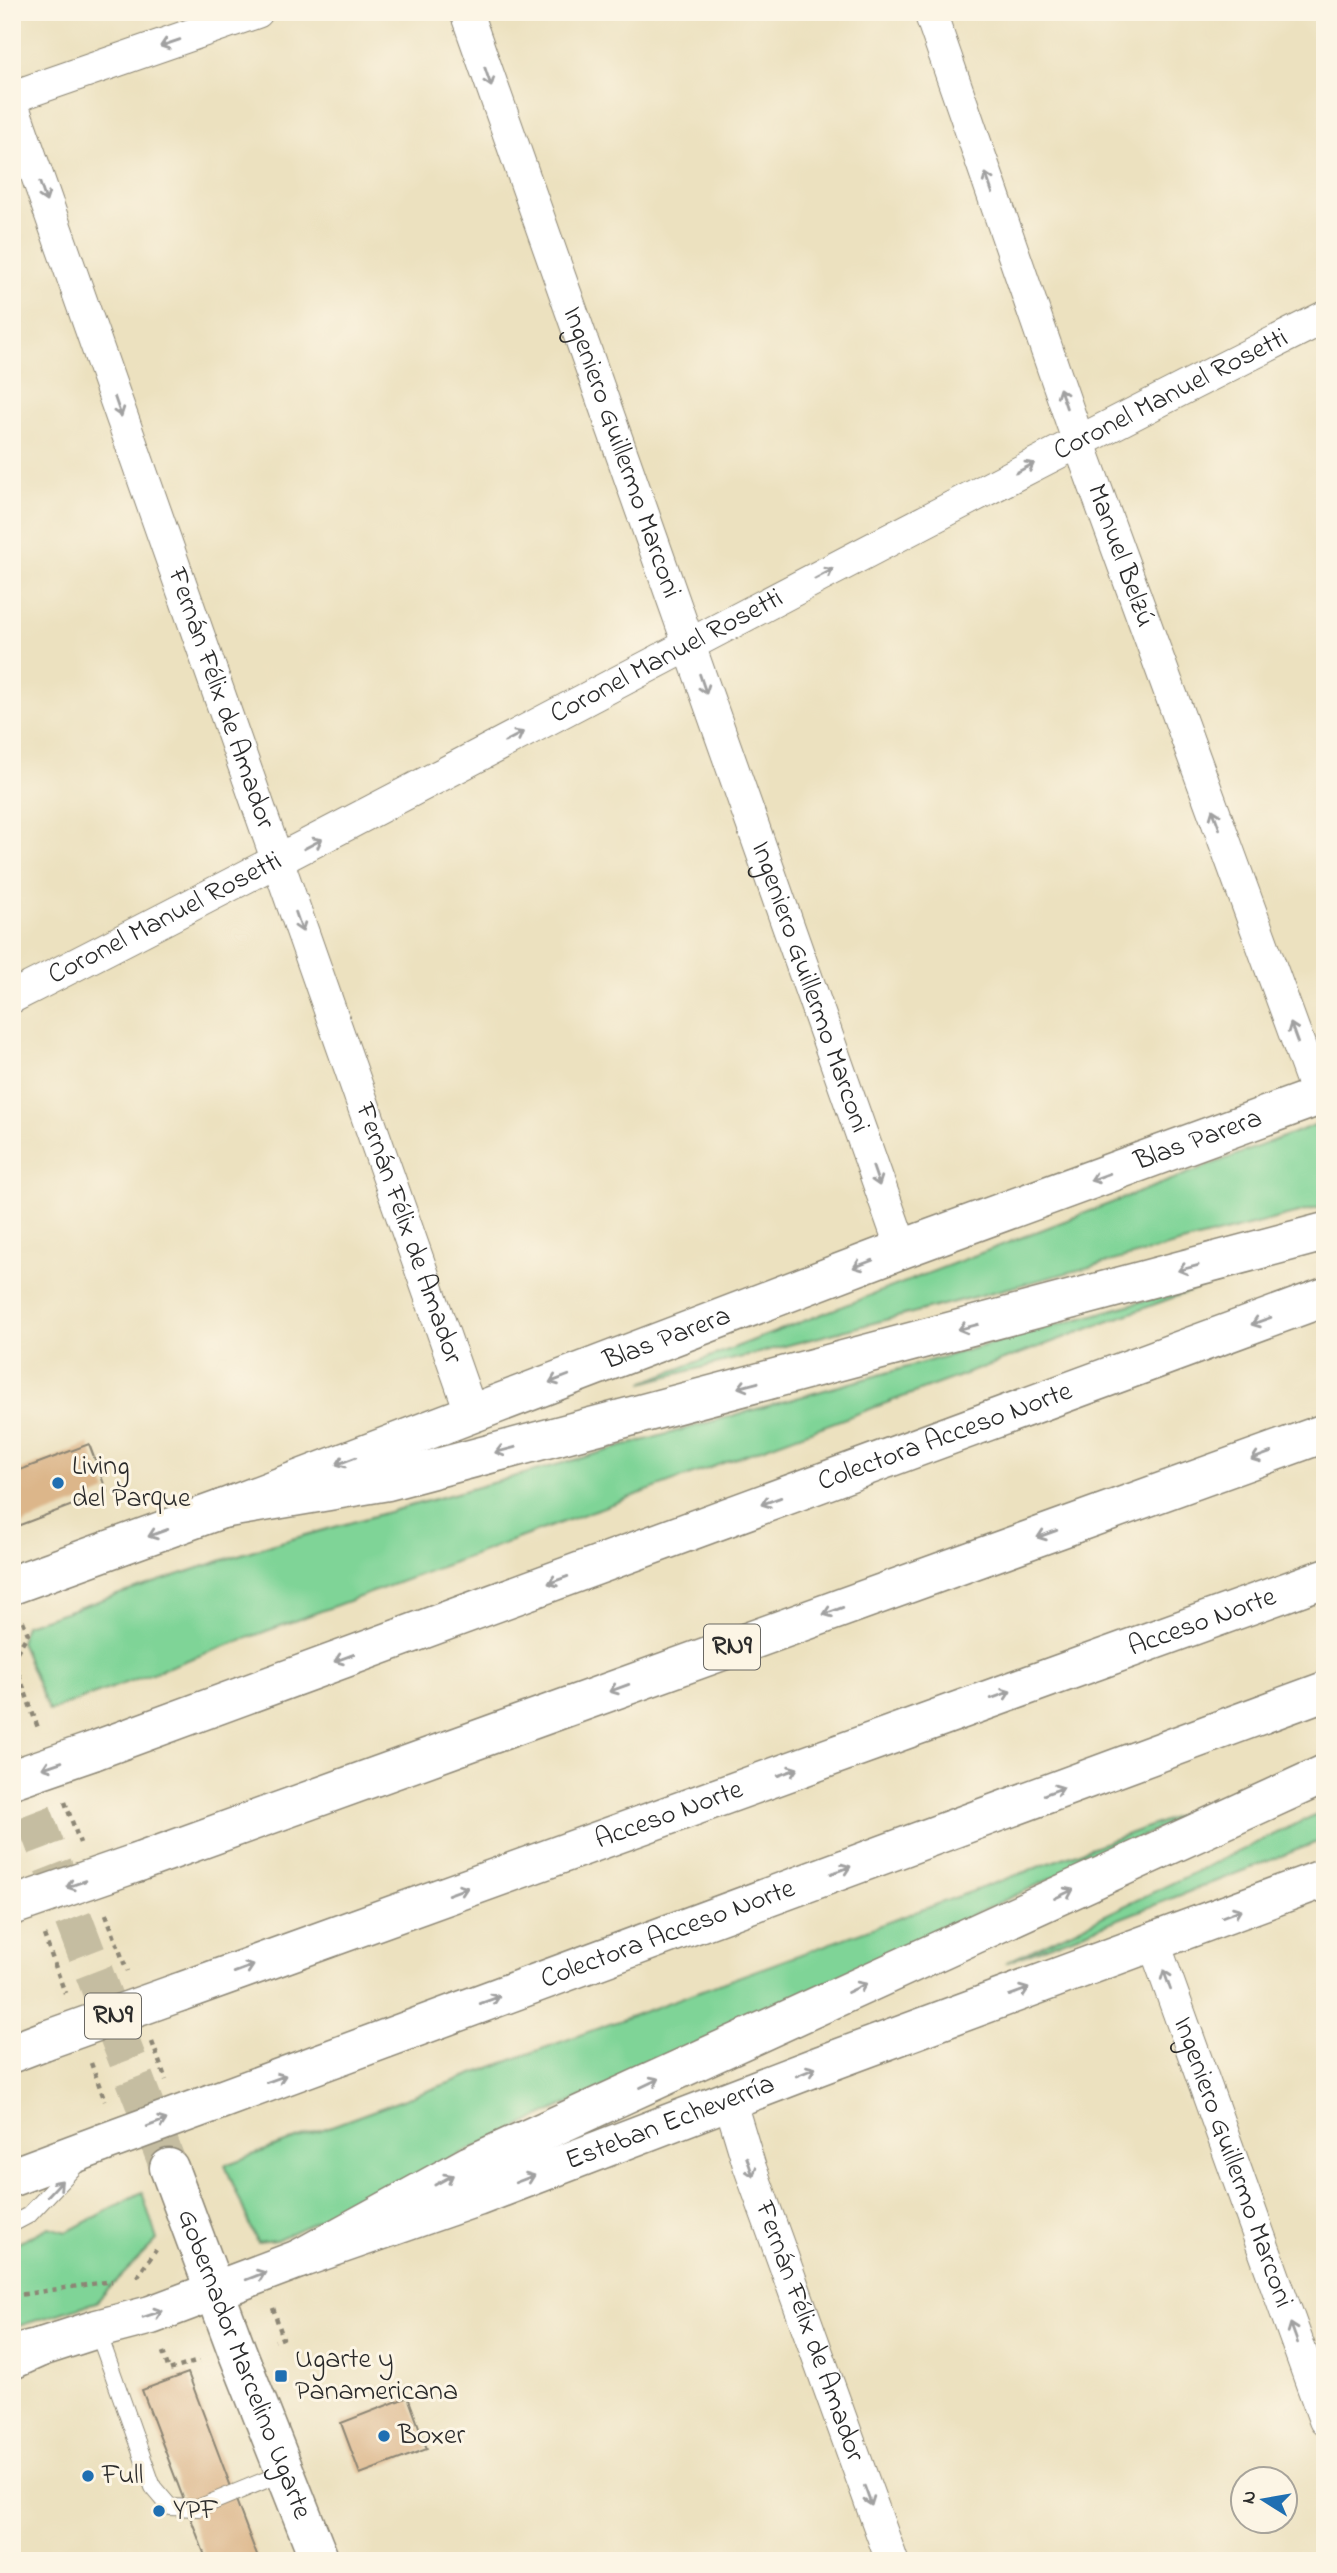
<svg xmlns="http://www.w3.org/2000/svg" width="1337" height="2573" font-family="'Indie Flower',sans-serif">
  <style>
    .green { fill: #7fd497; stroke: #558061; stroke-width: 2 }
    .building { fill: #dcb68a }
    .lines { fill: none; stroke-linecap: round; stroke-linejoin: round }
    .secondary-tunnel { stroke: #c5bda1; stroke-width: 38; stroke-dasharray: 38 19; stroke-linecap: butt }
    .lane-casing { stroke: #8c8675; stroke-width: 18 }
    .street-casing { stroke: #8c8675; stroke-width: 34 }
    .secondary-casing { stroke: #8c8675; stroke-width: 41 }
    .highway-casing { stroke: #8c8675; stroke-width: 41 }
    .path { stroke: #8c8675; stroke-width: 4.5; stroke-dasharray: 5 5; stroke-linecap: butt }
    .lane { stroke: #fff; stroke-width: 16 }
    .street { stroke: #fff; stroke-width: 32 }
    .secondary { stroke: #fff; stroke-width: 38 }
    .highway { stroke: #fff; stroke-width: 38 }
    .highway-bridge-casing { stroke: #8c8675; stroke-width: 41; stroke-linecap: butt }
    .highway-bridge { stroke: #fff; stroke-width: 38 }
    .oneway { stroke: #a0a0a0 }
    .poi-dot { fill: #1f6fb2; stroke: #fcf5e5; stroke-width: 2.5 }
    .labels { text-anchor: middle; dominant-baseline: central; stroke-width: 6; stroke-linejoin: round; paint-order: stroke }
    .shield { fill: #fcf5e5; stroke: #6a6863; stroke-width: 2 }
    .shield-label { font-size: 26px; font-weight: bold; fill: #2b2b2b }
    .street-label { font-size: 28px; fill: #2b2b2b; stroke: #fcf5e5 }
    .poi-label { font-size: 28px; fill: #2b2b2b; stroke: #fcf5e5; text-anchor: start }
  </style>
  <rect width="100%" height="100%" fill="#fcf5e5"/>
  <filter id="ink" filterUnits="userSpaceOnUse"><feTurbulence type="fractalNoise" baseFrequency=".0143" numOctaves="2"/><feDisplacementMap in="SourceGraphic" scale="14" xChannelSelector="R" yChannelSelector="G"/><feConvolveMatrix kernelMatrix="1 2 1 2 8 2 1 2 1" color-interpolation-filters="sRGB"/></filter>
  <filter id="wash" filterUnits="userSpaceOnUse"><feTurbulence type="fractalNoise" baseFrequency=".00686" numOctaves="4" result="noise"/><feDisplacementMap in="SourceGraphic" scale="28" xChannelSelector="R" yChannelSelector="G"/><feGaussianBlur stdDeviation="1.57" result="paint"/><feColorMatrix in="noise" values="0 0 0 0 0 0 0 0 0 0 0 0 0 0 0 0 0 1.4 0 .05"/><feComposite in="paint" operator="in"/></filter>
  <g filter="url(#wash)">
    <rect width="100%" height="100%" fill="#ece1bf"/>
    <path class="green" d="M 1325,1121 L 1325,1206 L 642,1383 Z
      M 1229,1277 L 49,1711 L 20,1642 L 25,1625 L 263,1547 Z
      M 1213,1803 L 276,2240 L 257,2242 L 225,2165 Z
      M 1325,1810 L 1325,1839 L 1005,1963 Z
      M 142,2192 L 157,2240 L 96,2302 L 12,2328 L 12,2246 L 49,2227 L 67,2232 Z"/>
    <g id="blocks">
      <path class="building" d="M 89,1444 L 107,1492 L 12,1528 L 12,1473 Z
        M 188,2373 L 259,2561 L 207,2561 L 142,2390 Z
        M 408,2397 L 427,2449 L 360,2474 L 341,2423 Z"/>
    </g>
  </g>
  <g filter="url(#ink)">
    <use href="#blocks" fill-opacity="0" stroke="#8c8675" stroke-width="2"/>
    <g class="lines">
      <path class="secondary-tunnel" d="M 12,1759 L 169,2168"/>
      <defs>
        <path id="lane" d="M 12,2224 L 29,2215 L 79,2162
          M 97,2329 L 153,2487 L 170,2507 L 198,2508 L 285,2472"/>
        <g id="street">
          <path id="s1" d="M 466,12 L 902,1249"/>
          <path id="s2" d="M 930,12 L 1078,440 L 1318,1097"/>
          <path d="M 12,97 L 257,12"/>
          <path id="s3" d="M 12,104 L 471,1412"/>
          <path id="s4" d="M 12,997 C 452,774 884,537 1325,317"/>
          <path id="s5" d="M 1154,1943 L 1325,2420"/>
          <path id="s6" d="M 730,2102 L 749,2165 L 892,2561"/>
        </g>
        <g id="secondary">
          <path id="s7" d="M 12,1585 L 222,1509 L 902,1249 L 1325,1094"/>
          <path id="s8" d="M 169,2168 L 237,2351 L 320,2561"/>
          <path id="s9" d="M 12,2360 L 41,2347 L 97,2329 L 151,2315 L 299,2259 L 477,2197 L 821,2065 L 1325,1878"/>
        </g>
        <g id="highway">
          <path d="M 222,1509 L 388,1481 L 1325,1232"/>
          <path id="s10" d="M 93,1751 L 1325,1297"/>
          <path d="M 139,1862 L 1325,1433"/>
          <path id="s11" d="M 180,1992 L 1325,1578"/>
          <path d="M 12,2053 L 46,2040"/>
          <path id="s12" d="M 212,2103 L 1325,1691"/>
          <path d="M 12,2177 L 103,2143"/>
          <path d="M 299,2259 L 470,2165 L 1325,1774"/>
          <path d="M 12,2354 L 41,2347"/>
        </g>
      </defs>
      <use href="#lane" class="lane-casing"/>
      <use href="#street" class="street-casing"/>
      <use href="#secondary" class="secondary-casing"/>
      <use href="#highway" class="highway-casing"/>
      <path class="path" d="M 23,1621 L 28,1634 L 13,1658 L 38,1728
        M 65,1802 L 80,1843
        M 12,1849 L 18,1865
        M 106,1914 L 127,1971
        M 44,1935 L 65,1993
        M 152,2042 L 166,2080
        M 91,2063 L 105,2101
        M 137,2277 L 156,2250
        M 12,2296 L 112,2281
        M 273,2308 L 283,2338 L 275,2341
        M 163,2352 L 169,2370 L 199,2361"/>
      <use href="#lane" class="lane"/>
      <use href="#street" class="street"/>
      <use href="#secondary" class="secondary"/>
      <use href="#highway" class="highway"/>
      <defs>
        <path id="highway-bridge" d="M 12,1779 L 93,1751
          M 12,1906 L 139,1862
          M 46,2040 L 180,1992
          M 103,2143 L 212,2103"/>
      </defs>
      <use href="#highway-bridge" class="highway-bridge-casing"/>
      <use href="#highway-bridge" class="highway-bridge"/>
    </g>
    <defs><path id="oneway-shaft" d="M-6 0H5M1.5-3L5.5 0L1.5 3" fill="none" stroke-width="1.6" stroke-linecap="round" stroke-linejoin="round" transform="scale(1.75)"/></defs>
    <g class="oneway">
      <use href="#oneway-shaft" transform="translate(170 43) rotate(161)"/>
      <use href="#oneway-shaft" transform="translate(488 77) rotate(71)"/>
      <use href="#oneway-shaft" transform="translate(989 183) rotate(-109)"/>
      <use href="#oneway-shaft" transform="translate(43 192) rotate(71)"/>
      <use href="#oneway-shaft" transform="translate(1063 398) rotate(-109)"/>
      <use href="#oneway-shaft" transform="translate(118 407) rotate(71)"/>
      <use href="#oneway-shaft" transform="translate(1025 468) rotate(-28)"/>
      <use href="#oneway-shaft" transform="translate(824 574) rotate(-28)"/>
      <use href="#oneway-shaft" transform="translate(703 684) rotate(71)"/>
      <use href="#oneway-shaft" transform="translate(514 737) rotate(-28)"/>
      <use href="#oneway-shaft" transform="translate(1216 819) rotate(-110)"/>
      <use href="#oneway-shaft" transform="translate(313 844) rotate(-28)"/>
      <use href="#oneway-shaft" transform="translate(299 922) rotate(71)"/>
      <use href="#oneway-shaft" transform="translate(1294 1033) rotate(-110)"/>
      <use href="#oneway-shaft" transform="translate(876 1176) rotate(71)"/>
      <use href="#oneway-shaft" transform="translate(1100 1177) rotate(160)"/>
      <use href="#oneway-shaft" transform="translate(863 1264) rotate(159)"/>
      <use href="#oneway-shaft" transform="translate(1188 1268) rotate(165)"/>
      <use href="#oneway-shaft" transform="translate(1261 1321) rotate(160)"/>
      <use href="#oneway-shaft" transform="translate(968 1327) rotate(165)"/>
      <use href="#oneway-shaft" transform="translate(559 1379) rotate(159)"/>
      <use href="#oneway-shaft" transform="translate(748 1385) rotate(165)"/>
      <use href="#oneway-shaft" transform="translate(505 1450) rotate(165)"/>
      <use href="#oneway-shaft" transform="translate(1261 1456) rotate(160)"/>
      <use href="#oneway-shaft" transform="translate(346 1461) rotate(159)"/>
      <use href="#oneway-shaft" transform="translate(771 1501) rotate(160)"/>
      <use href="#oneway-shaft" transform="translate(158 1533) rotate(160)"/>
      <use href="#oneway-shaft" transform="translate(1047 1534) rotate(160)"/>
      <use href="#oneway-shaft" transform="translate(558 1580) rotate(160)"/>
      <use href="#oneway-shaft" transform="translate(833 1611) rotate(160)"/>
      <use href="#oneway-shaft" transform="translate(344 1658) rotate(160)"/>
      <use href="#oneway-shaft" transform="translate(619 1688) rotate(160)"/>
      <use href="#oneway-shaft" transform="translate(1001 1695) rotate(-20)"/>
      <use href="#oneway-shaft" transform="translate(52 1765) rotate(161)"/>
      <use href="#oneway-shaft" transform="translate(788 1772) rotate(-20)"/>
      <use href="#oneway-shaft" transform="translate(1054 1791) rotate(-20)"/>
      <use href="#oneway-shaft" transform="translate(841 1870) rotate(-20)"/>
      <use href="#oneway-shaft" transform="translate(76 1884) rotate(161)"/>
      <use href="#oneway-shaft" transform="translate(458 1891) rotate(-20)"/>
      <use href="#oneway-shaft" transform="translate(1064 1894) rotate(-25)"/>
      <use href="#oneway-shaft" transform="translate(1232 1913) rotate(-21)"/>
      <use href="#oneway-shaft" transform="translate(244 1969) rotate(-20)"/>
      <use href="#oneway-shaft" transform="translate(1167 1980) rotate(-110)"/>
      <use href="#oneway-shaft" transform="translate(857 1988) rotate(-25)"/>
      <use href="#oneway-shaft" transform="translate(1019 1992) rotate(-20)"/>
      <use href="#oneway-shaft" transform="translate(490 2000) rotate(-20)"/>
      <use href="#oneway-shaft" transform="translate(806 2072) rotate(-22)"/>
      <use href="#oneway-shaft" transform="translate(276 2079) rotate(-20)"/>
      <use href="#oneway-shaft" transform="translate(650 2083) rotate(-25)"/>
      <use href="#oneway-shaft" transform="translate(157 2123) rotate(-20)"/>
      <use href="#oneway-shaft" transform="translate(750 2167) rotate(71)"/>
      <use href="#oneway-shaft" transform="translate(525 2179) rotate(-21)"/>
      <use href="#oneway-shaft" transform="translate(444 2180) rotate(-29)"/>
      <use href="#oneway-shaft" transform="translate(55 2188) rotate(-47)"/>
      <use href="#oneway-shaft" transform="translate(256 2276) rotate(-21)"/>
      <use href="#oneway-shaft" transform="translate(153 2314) rotate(-18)"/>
      <use href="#oneway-shaft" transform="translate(1294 2333) rotate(-110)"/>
      <use href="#oneway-shaft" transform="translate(868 2496) rotate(70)"/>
    </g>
  </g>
  <g class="poi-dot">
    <circle cx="58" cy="1483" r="7"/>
    <rect x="274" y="2369" width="14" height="14" rx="3.5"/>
    <circle cx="384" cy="2436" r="7"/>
    <circle cx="88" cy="2476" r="7"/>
    <circle cx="159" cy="2511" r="7"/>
  </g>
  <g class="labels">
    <g class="shield">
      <rect x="704" y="1624.5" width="56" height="45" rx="5"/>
      <rect x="85" y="1993.5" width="56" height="45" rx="5"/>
    </g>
    <g class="shield-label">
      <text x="732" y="1647">RN9</text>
      <text x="113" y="2016">RN9</text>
    </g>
    <g class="street-label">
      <text stroke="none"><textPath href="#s4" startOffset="1306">Coronel Manuel Rosetti</textPath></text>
      <text stroke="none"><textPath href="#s1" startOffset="467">Ingeniero Guillermo Marconi</textPath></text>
      <text stroke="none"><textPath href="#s2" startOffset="576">Manuel Belzú</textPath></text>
      <text stroke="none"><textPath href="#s4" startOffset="738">Coronel Manuel Rosetti</textPath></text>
      <text stroke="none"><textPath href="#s3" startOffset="630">Fernán Félix de Amador</textPath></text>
      <text stroke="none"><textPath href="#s4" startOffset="172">Coronel Manuel Rosetti</textPath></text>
      <text stroke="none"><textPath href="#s1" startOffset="1034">Ingeniero Guillermo Marconi</textPath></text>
      <text stroke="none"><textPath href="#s7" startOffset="1267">Blas Parera</textPath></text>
      <text stroke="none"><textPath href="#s3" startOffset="1197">Fernán Félix de Amador</textPath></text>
      <text stroke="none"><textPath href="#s7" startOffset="700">Blas Parera</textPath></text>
      <text stroke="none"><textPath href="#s10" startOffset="908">Colectora Acceso Norte</textPath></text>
      <text stroke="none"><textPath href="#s11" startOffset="1087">Acceso Norte</textPath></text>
      <text stroke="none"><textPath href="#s11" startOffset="520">Acceso Norte</textPath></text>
      <text stroke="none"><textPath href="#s12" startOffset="486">Colectora Acceso Norte</textPath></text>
      <text stroke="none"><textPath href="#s9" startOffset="700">Esteban Echeverría</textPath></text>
      <text stroke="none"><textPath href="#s5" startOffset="233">Ingeniero Guillermo Marconi</textPath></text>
      <text stroke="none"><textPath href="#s6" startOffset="243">Fernán Félix de Amador</textPath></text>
      <text stroke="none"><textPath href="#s8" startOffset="210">Gobernador Marcelino Ugarte</textPath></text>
    </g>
    <g class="poi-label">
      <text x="72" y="1467">Living<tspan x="72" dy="32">del Parque</tspan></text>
      <text x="295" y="2360">Ugarte y<tspan x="295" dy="32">Panamericana</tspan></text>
      <text x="398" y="2436">Boxer</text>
      <text x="102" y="2476">Full</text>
      <text x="173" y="2511">YPF</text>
    </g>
  </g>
  <rect width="1337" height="2573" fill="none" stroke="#fcf5e5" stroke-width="42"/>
  <g transform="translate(1264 2500) rotate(281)"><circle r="33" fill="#fcf5e5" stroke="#a8a49b" stroke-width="2"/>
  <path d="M0-5L12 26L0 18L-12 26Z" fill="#1f6fb2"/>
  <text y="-10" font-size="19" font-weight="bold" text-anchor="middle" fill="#2b2b2b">N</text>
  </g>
</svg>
